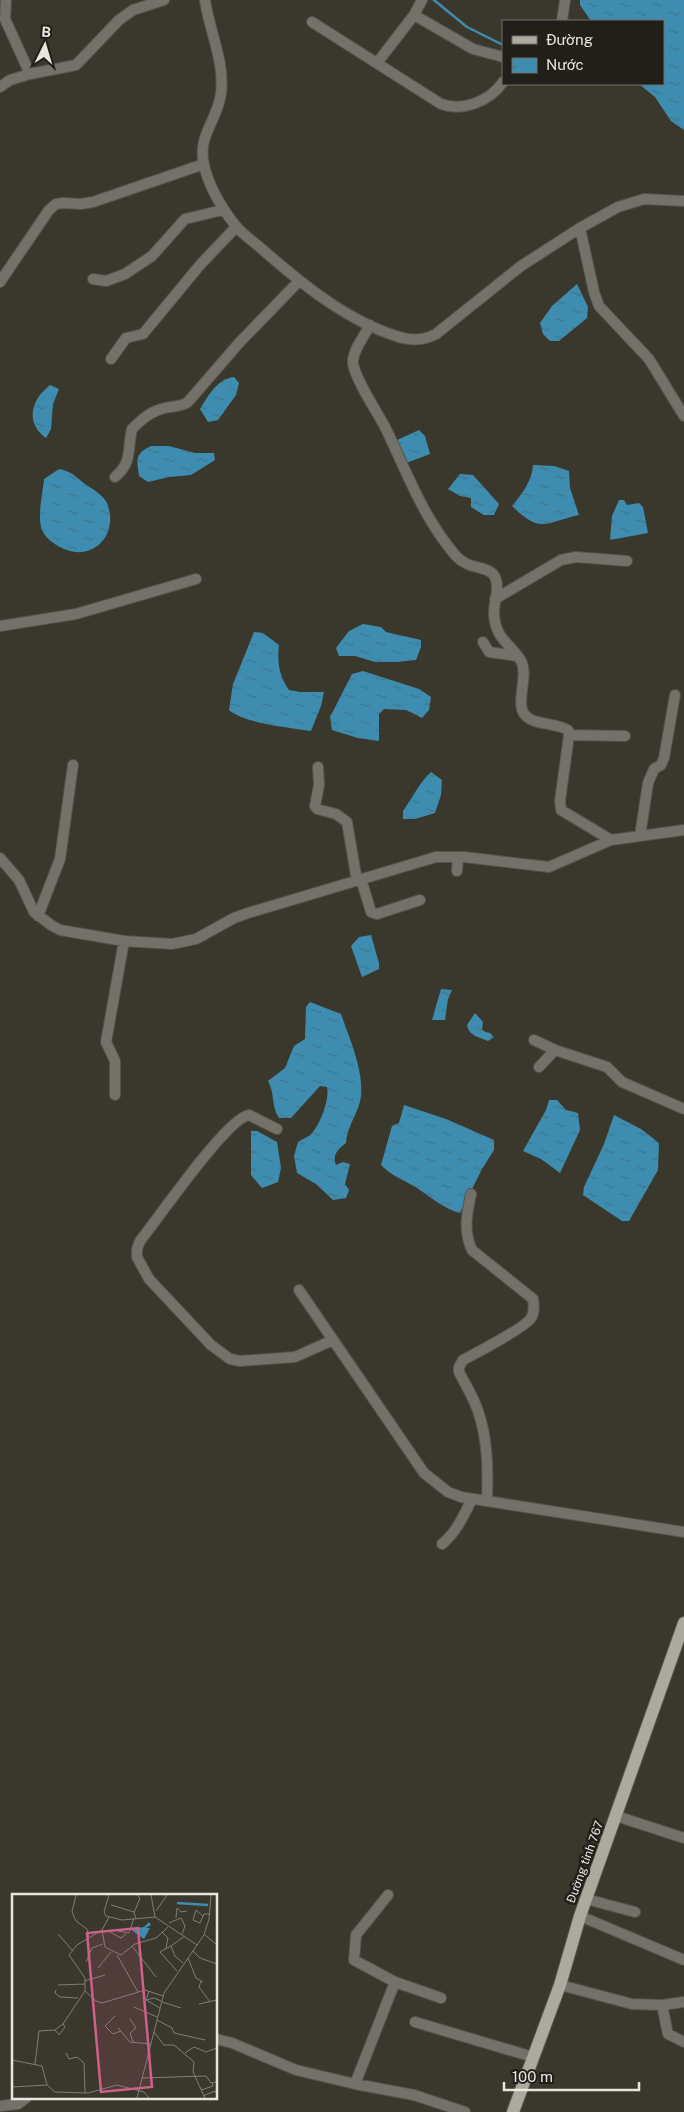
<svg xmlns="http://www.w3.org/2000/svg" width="684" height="2112" font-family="'Public Sans',sans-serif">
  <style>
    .water { fill: url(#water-ripples) }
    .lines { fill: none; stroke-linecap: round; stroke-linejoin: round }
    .stream { stroke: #3e8db0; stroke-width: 2.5 }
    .minor-casing { stroke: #565449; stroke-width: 12 }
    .primary-casing { stroke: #565449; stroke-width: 14 }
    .minor { stroke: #74716b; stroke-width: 10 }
    .primary { stroke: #aea99e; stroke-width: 12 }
    .labels { text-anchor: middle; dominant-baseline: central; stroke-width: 5; stroke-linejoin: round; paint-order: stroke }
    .street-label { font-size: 12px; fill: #e8e6df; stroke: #201f1a }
    .inset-river { fill: none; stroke: #3e8db0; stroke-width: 2.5 }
    .inset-road { fill: none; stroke: #807e74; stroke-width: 1 }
    .view { fill: #cf6089; fill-opacity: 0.15; stroke: #cf6089; stroke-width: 2.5 }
    .inset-edge { fill: none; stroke: #e8e6df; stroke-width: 2.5 }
  </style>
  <defs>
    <pattern id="water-ripples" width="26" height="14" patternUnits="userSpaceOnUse" patternTransform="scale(1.25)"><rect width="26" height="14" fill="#3e8db0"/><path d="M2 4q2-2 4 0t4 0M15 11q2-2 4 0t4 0" fill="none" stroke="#41748a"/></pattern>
  </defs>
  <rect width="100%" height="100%" fill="#3a382c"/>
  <path class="water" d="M 580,0 L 684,0 L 684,130 L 671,121 L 655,97 L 639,84 L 663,84 L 663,21 L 591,21 L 580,5 Z
    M 577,284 L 588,307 L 587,318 L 559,341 L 550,341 L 543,334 L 540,323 L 552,306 Z
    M 234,377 L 239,383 L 236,395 L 218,420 L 208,422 L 200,409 C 208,396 217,379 234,377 Z
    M 50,385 L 59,389 L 53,404 L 51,429 L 46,438 C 24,422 32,399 50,385 Z
    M 419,430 L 425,436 L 430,454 L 406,463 L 395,441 Z
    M 151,446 L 169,446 L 195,453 L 214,453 L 215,460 L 191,475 L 169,477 L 148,482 L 139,476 C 137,460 134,454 151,446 Z
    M 533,465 L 554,466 L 569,471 L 570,488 L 579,515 C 543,523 541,534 512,506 C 522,494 532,481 533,465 Z
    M 59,469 C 74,472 76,478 88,486 C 94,490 104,496 107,503 C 120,536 91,564 60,547 C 54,544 46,538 43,532 C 36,520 43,493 44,479 Z
    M 460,474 L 473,475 L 499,504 L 494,515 L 484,515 L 471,507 L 471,498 L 460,496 L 448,489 Z
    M 619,500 L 624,500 L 627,505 L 639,503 L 643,507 L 648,533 L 610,540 L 612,516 Z
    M 363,624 L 381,627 L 386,632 L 421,640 L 421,647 L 416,660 L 397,662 L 375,662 L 355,656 L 339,656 L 336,648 L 349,631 Z
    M 254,632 L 263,633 L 279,645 C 277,662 279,676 289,690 L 300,692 L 324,692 L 321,706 L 311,731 C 288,727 246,724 229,710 L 233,684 Z
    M 363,671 L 419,689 L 431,697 L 429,710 L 422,718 L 406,710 L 384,709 L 379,714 L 379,741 L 358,738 L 332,730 L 330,717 L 352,674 Z
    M 431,772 L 442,780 L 441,795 L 435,813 L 415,819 L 403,819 L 403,811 C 413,797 419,783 431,772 Z
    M 371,935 L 379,963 L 379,969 L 362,977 L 351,946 L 359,937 Z
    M 441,989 L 452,990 L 448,999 L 445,1020 L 432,1020 Z
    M 310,1002 L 341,1014 C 349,1037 364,1071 361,1096 C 359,1113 347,1125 346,1143 C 338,1149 332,1155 336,1165 L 343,1162 L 350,1164 L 345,1184 L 349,1190 L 346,1198 L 333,1200 L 316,1184 L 297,1173 L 294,1156 L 298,1142 C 301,1140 305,1138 309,1136 C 319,1128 330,1100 327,1087 L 320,1086 L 291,1118 L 279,1118 C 271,1106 275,1093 268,1081 L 285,1068 L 294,1046 L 305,1039 L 306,1007 Z
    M 475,1013 L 483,1022 L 482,1029 L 485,1032 L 490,1033 L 494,1037 L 488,1041 C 479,1037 469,1036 467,1025 Z
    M 549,1100 L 557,1100 L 566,1110 L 578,1113 L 580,1130 L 560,1173 L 541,1159 L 523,1151 L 546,1110 Z
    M 404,1105 L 446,1119 L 494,1140 L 494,1150 L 482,1169 L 460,1213 C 443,1208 432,1198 417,1188 C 404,1180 391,1176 381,1165 L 392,1126 L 399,1123 Z
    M 614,1115 L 641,1129 L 659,1143 L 658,1170 L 629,1221 L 622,1221 L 583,1195 L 584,1187 L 604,1144 Z
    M 251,1131 L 257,1131 L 277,1142 L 281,1168 L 278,1182 L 262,1188 L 251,1175 Z"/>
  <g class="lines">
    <path class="stream" d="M 434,0 L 467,27 L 503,45"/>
    <defs>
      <path id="minor" d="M 6,0 L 5,19 L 30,74
        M 205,0 C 209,30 225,62 221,93 C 218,120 197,135 204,165 C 209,187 221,207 235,225 C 242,234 254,242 263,250 C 302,284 346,320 396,336 C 410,341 423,341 436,334 L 521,266 L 580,228 L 618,207 L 644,199 L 684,201
        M 414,15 L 473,49 L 503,57
        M 562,21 L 565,0
        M 312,22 L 441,104 C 463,112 490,101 503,82
        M 377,63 L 414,15 L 422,0
        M 0,87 L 10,80 L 30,74 L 76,65 L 119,20 L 133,10 L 164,0
        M 580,228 L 594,292 L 599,306 L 649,359 L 684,416
        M 93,279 L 106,281 L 125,274 L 152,256 L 185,219 L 223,210
        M 0,282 L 49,210 L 56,204 L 63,203 L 81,204 L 93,202 L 204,164
        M 370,325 C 365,335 352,351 353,363 C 354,377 377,412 385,427 C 407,472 423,518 456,556 C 469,570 484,565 493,574 C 502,585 493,603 494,615 C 496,642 514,645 522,663 C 528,678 515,704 525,715 C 535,726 555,722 568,730 L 569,735 L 560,801 L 561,810 L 611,840
        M 111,359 L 126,338 L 143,334 L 200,265 L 236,227
        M 115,477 C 133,462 127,449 132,429 C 142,419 151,411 165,408 C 173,406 181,407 188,402 L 239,343 L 299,281
        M 495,599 L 561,560 L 576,557 L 627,561
        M 0,626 L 76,614 L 196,579
        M 483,642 L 489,652 L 517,656
        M 569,735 L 625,736
        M 318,767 L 319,785 L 315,806 L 317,809 L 336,814 L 347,822 L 357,881
        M 640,836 L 648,783 L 654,769 L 661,765 L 664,758 L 675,695
        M 0,858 L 19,880 L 34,912 L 51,925 L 60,930 L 124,941 L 172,944 L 196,939 L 234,918 L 248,913 L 436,857 L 464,857 L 549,867 L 611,840 L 684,830
        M 457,871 L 458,857
        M 361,879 L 371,912 L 377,914 L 420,900
        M 38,916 L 60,859 L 73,765
        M 534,1040 L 555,1050 L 607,1067 L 622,1082 L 684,1109
        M 539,1067 L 555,1050
        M 115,1095 L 115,1061 L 106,1042 L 124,941
        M 277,1129 L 249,1115 C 227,1118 157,1220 140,1241 L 137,1249 L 137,1257 L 149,1279 L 211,1345 L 230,1359 L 240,1361 L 295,1357 L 333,1340
        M 471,1194 C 467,1213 463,1231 472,1250 L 533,1299 C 534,1305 535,1312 531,1318 C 525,1328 476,1353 463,1360 L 459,1367 L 459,1372 C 465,1384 474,1398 478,1411 C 488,1440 488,1470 487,1501
        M 299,1290 L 424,1473 L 448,1492 L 461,1497 L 684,1532
        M 442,1544 C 456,1533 464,1515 472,1499
        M 616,1816 L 684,1838
        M 388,1895 L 356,1935 L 354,1960 L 395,1982 L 441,1998
        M 586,1899 L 635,1912
        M 580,1916 L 684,1960
        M 560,1985 L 632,2004 L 662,2005 L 684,2002
        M 662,2005 L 668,2034 L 684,2042
        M 415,2022 L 533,2057
        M 216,2039 L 232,2043 L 296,2070 L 355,2084 L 414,2095 L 465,2112
        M 355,2084 L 395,1982
        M 0,2106 L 18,2104 L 26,2098"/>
      <path id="primary" d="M 513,2112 L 560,1985 L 580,1916 L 684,1623"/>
    </defs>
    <use href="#minor" class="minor-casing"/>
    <use href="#primary" class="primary-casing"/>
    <use href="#minor" class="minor"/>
    <use href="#primary" class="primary"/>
  </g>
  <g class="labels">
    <g class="street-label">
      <text transform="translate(585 1862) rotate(-70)">Đường tỉnh 767</text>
    </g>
  </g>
  <g transform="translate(12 1894)">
    <rect width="205" height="205" fill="#3a382c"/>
    <path d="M 137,28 L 139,31 L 134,34 L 138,34 L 132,45 L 118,35 L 132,33 Z" fill="#3e8db0"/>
    <path class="inset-river" d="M 165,9 L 196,11"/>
    <path class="inset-road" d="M 64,1 L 60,18 L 64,27 L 75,35 L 77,44M 97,1 L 92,18 L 94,22 L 110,26 L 143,23 L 185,51M 139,1 L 143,23M 99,11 L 122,18M 144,17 L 155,1M 191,22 L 184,16 L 181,26 L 188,29 L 192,20 L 198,20M 124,24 L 122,19 L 128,4 L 125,1M 164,24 L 165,14 L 169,18 L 175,17M 157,29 L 169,24 L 173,32 L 170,40M 90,36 L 93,53 L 109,61 L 123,50 L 144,44 L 156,33M 106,37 L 117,39 L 122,24M 98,38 L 109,44 L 114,40M 150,38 L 156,44 L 154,54M 46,40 L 61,57M 193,41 L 205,51M 120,52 L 144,83M 159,52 L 148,58 L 165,77M 181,57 L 188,64 L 205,70M 105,61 L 126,98M 176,64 L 184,84 L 191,88M 74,68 L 80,54 L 91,50M 171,69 L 163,62 L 159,52 L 173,42M 86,74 L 99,58M 73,87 L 93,81M 189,87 L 187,93 L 198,108M 46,91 L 73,90M 44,96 L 43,99 L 48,103 L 66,104M 73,97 L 73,84 L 57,61 L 65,51 L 90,36 L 97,23M 73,97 L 84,107 L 90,109 L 133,96 L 151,102M 137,97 L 134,106 L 148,114M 134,106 L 142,104 L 149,107M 150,108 L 169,114M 187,110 L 205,106M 122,113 L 145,123M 103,122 L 93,132 L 101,140 L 109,137M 118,125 L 124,134 L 118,139 L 121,148M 145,126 L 160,134 L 162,139 L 193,146M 106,134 L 118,148 L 139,150M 43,136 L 47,141 L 53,133 L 51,130M 142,138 L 152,151 L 162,151 L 182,168 L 181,178 L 193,204M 54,159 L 57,165 L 65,163 L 72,169 L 73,199M 173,159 L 182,153 L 194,158 L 205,154M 0,166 L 30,172 L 35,191 L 43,198 L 76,199 L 105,191 L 132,198 L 137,204M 23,170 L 27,137 L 43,136 L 51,130 L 73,97M 130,184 L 194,182 L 199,189 L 205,188M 0,193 L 35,191M 189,196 L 201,192 L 200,189M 191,202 L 203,197 L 205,200M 125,204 L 152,99 L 192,41 L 197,25 L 199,1"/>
    <path class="view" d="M 126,34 L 140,193 L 89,198 L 75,39 Z"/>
    <rect width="205" height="205" class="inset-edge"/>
  </g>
  <rect x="502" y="20" width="162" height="65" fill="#201f1a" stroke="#706f69"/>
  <rect x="512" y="36" width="25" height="8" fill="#aea99e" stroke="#706f69"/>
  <text x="546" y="45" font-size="15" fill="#e8e6df">Đường</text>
  <rect x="512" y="58" width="25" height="15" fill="url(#water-ripples)" stroke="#706f69"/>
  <text x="546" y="70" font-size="15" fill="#e8e6df">Nước</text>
  <g transform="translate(45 45) rotate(5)" stroke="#201f1a" stroke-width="4" paint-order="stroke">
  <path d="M0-4L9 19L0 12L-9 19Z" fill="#e8e6df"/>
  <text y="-8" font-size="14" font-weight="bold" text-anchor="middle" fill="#e8e6df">B</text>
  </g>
  <path d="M504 2082v8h135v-8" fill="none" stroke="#e8e6df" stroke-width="2.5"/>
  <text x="512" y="2082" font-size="15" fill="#e8e6df" stroke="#201f1a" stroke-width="4" paint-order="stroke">100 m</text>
</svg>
